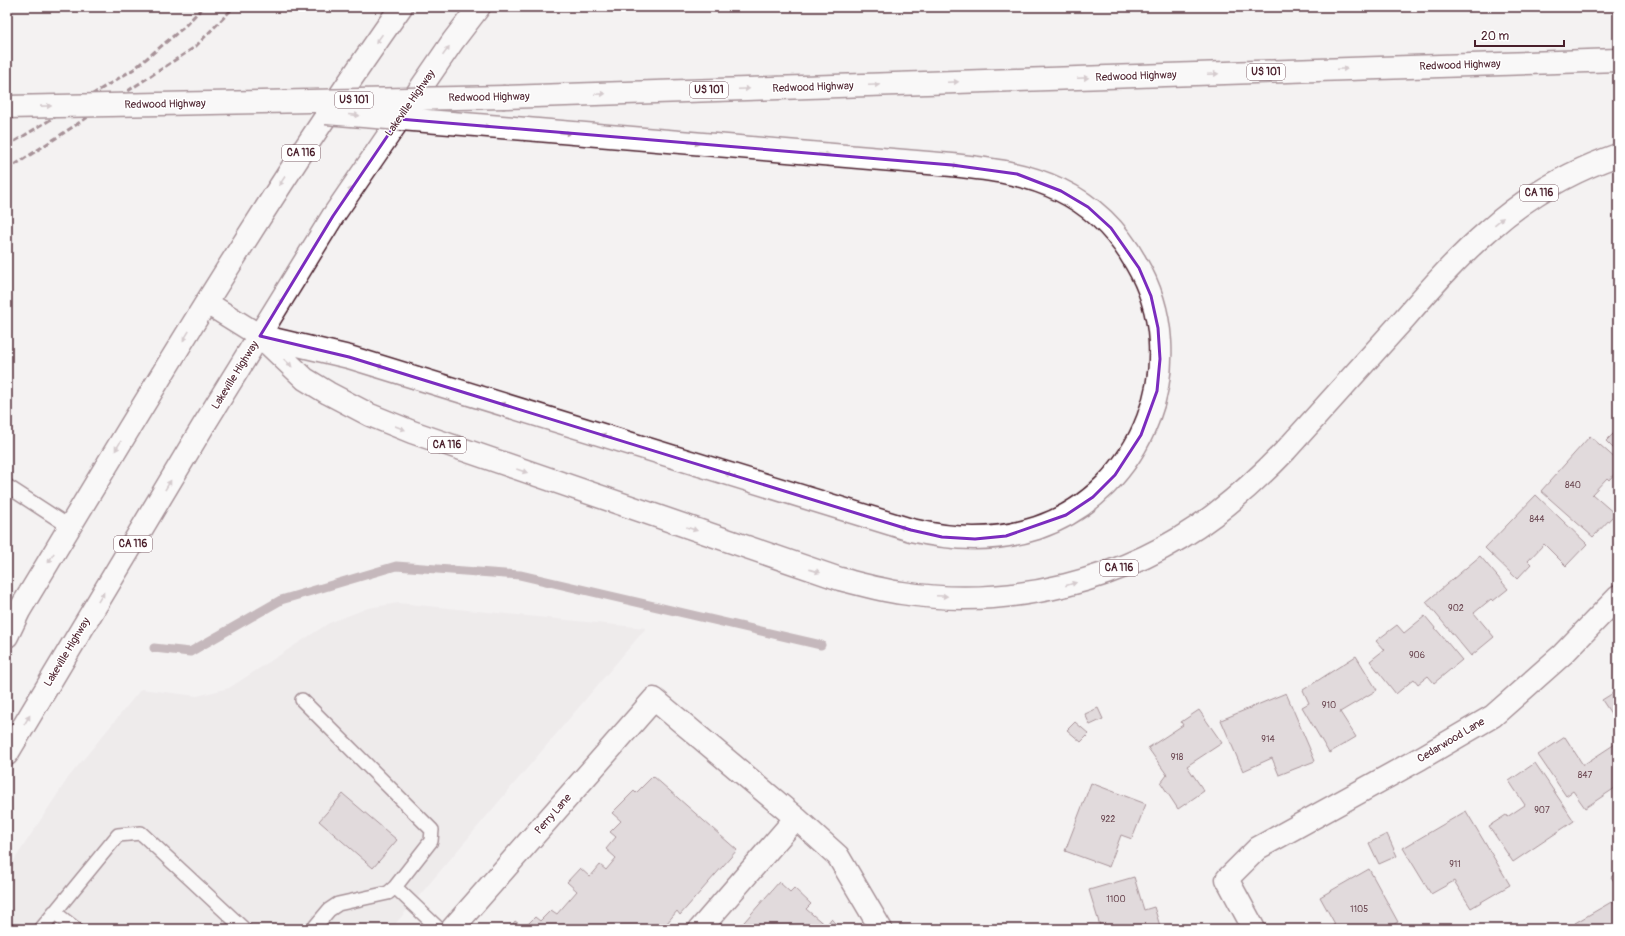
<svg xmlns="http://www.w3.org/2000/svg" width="1625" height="936" font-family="Pangolin,sans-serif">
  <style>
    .built { fill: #e7e2e3 }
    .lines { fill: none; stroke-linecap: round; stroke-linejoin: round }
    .stream { stroke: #8d727a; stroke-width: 9 }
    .building { fill: #cabdc1; stroke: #4a1f2b }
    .service-casing { stroke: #4a1f2b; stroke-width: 16 }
    .minor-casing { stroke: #4a1f2b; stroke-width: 25 }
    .primary-casing { stroke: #4a1f2b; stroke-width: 25 }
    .motorway-casing { stroke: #4a1f2b; stroke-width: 25 }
    .service { stroke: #fff; stroke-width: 13 }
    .minor { stroke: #fff; stroke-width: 22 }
    .primary { stroke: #fff; stroke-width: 22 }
    .motorway { stroke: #fff; stroke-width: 22 }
    .rail { stroke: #4a1f2b; stroke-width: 3; stroke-dasharray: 6 3; stroke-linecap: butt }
    .motorway-bridge-casing { stroke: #4a1f2b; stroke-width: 25; stroke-linecap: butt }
    .motorway-bridge { stroke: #fff; stroke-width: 22 }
    .oneway { fill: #ae9aa0 }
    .marked { fill: none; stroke: #7b2cbf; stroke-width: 3; stroke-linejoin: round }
    .labels { text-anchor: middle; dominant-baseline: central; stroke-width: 3; stroke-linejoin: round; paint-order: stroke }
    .number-label { font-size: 9px; fill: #6a4650 }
    .shield { fill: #fff; stroke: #80626b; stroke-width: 1 }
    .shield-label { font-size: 10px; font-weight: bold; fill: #4a1f2b }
    .street-label { font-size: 11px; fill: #4a1f2b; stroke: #fff }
  </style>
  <rect width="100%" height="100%" fill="#f4f2f2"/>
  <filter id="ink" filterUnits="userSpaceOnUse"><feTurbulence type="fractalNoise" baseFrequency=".025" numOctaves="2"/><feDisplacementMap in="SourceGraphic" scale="8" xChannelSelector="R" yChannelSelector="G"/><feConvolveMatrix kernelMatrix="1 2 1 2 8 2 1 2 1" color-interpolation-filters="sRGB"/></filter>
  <g filter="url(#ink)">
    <path class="built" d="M 398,603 L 646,628 L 391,929 L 7,929 L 7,871 L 68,778 L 141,689 L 197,696 L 229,688 L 329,623 L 368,608 Z"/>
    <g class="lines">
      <path class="stream" d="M 154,648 L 190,652 L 281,600 L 396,566 L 520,575 L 821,645"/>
    </g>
    <path class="building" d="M 1618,429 L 1618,453 L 1606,441 Z
      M 1590,436 L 1618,461 L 1618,470 L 1609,480 L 1607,478 L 1592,494 L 1615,514 L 1593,537 L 1541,491 Z
      M 1536,495 L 1587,544 L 1566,566 L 1544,544 L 1528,561 L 1531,564 L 1517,579 L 1485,548 Z
      M 1480,556 L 1508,589 L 1493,601 L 1491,599 L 1474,613 L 1494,637 L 1471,656 L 1426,602 Z
      M 1425,616 L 1462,660 L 1434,683 L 1428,676 L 1418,684 L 1414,679 L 1396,694 L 1370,661 L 1384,650 L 1376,641 L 1397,625 L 1404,633 Z
      M 1356,656 L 1377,690 L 1340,712 L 1356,737 L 1329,753 L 1302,707 L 1309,703 L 1303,690 Z
      M 1618,690 L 1618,724 L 1602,700 Z
      M 1286,693 L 1315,761 L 1279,775 L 1272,758 L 1243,771 L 1221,720 Z
      M 1098,708 L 1103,719 L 1090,725 L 1085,714 Z
      M 1199,710 L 1222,743 L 1187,766 L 1204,791 L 1178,809 L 1161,783 L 1167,775 L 1148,748 L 1183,725 L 1181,722 Z
      M 1075,722 L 1089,734 L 1081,742 L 1067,730 Z
      M 1565,737 L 1583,765 L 1618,742 L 1618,786 L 1585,808 L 1573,791 L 1566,796 L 1538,755 Z
      M 1535,763 L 1574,821 L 1513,862 L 1489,826 L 1506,815 L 1507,817 L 1525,805 L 1509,781 Z
      M 653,776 L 737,850 L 680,915 L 677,911 L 662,929 L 509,929 L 515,921 L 524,928 L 535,917 L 540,921 L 551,910 L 557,914 L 577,891 L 567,882 L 580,868 L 590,877 L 600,865 L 606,870 L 616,858 L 606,849 L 616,837 L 610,832 L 621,821 L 612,813 L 634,791 L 636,793 Z
      M 1091,783 L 1146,804 L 1132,839 L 1121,835 L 1109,867 L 1065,851 Z
      M 343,794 L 397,840 L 373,868 L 319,821 Z
      M 1466,811 L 1510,885 L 1471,908 L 1454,881 L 1431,894 L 1403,848 Z
      M 1387,834 L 1397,856 L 1379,864 L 1369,843 Z
      M 1369,869 L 1398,922 L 1385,929 L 1327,929 L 1335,924 L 1320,897 Z
      M 1618,872 L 1618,887 L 1611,877 Z
      M 1134,877 L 1144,910 L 1154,907 L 1161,929 L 1101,929 L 1089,890 Z
      M 779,882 L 790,892 L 794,888 L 811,904 L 806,909 L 826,926 L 831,919 L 842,929 L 738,929 Z
      M 1613,901 L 1618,909 L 1618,929 L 1578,929 L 1575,923 Z"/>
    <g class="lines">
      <defs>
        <path id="service" d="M 7,486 L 70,527
          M 302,700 L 432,830 L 431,841 L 395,887 L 439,929
          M 54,912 L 76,929
          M 41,929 L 118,835 L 141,833 L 244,929
          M 313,929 L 329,910 L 338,904 L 388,893 L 395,887"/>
        <path id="minor" d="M 452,929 L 654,699 L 796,818 L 838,856 L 881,929
          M 700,929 L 796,818
          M 1254,929 L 1227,879 L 1258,848 L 1421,758 L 1493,716 L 1563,654 L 1618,597"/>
        <path id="primary" d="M 7,636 L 19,611 C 142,407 263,202 401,7
          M 7,754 L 202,428 L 333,216 L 453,41 L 479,7"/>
        <path id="motorway" d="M 505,97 L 1618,60
          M 207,303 L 260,336 L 305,379 L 328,393 L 370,415 L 412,432 L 840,579 C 860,584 881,590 902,593 C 1010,610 1127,581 1214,515 C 1240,495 1264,473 1286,450 C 1323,409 1359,369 1396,328 C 1425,295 1454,260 1488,231 C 1525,198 1571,171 1618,155
          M 260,336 L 349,357 L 911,530 C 954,540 994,542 1037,528 C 1143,492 1194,361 1136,263 C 1118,231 1093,206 1060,190 C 1026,173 989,169 952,165 L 526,129"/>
      </defs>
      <use href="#service" class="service-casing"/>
      <use href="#minor" class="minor-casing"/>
      <use href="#primary" class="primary-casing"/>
      <use href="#motorway" class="motorway-casing"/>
      <use href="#service" class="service"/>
      <use href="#minor" class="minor"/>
      <use href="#primary" class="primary"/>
      <use href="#motorway" class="motorway"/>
      <path class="rail" d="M 7,146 L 134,69 L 183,28 L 203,7
        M 7,170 L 195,47 L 234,7"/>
      <defs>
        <path id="motorway-bridge" d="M 7,107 L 505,97
          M 326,113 L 526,129"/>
      </defs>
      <use href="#motorway-bridge" class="motorway-bridge-casing"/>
      <use href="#motorway-bridge" class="motorway-bridge"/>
    </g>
    <defs><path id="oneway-solid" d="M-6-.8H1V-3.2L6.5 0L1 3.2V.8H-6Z"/></defs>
    <g class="oneway">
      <use href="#oneway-solid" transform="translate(379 39) rotate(125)"/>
      <use href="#oneway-solid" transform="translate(446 51) rotate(-55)"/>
      <use href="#oneway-solid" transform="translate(1342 69) rotate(-2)"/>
      <use href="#oneway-solid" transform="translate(1213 74) rotate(-2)"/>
      <use href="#oneway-solid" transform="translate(1083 78) rotate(-2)"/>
      <use href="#oneway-solid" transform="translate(953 82) rotate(-2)"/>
      <use href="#oneway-solid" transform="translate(874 85) rotate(-2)"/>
      <use href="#oneway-solid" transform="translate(744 89) rotate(-2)"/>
      <use href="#oneway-solid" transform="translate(600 94) rotate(-2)"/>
      <use href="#oneway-solid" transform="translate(46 106) rotate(-1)"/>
      <use href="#oneway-solid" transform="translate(354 115) rotate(5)"/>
      <use href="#oneway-solid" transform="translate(484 126) rotate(5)"/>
      <use href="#oneway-solid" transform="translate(565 133) rotate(5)"/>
      <use href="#oneway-solid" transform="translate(694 143) rotate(5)"/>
      <use href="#oneway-solid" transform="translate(824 154) rotate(5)"/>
      <use href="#oneway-solid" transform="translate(953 165) rotate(7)"/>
      <use href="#oneway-solid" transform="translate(282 181) rotate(124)"/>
      <use href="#oneway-solid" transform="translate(349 192) rotate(-56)"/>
      <use href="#oneway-solid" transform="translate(1499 221) rotate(-39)"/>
      <use href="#oneway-solid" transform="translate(280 303) rotate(-59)"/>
      <use href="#oneway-solid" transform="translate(186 336) rotate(122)"/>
      <use href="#oneway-solid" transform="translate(288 363) rotate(44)"/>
      <use href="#oneway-solid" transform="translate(382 367) rotate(-163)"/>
      <use href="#oneway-solid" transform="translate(506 405) rotate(-163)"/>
      <use href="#oneway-solid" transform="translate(400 428) rotate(21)"/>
      <use href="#oneway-solid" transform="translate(606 436) rotate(-163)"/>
      <use href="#oneway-solid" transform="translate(118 446) rotate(121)"/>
      <use href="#oneway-solid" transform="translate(522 471) rotate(19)"/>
      <use href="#oneway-solid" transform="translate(730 475) rotate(-163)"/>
      <use href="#oneway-solid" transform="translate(168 485) rotate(-59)"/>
      <use href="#oneway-solid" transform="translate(904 528) rotate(-163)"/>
      <use href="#oneway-solid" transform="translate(692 529) rotate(19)"/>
      <use href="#oneway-solid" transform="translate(51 558) rotate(121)"/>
      <use href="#oneway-solid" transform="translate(815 571) rotate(17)"/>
      <use href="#oneway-solid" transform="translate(1071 584) rotate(-16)"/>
      <use href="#oneway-solid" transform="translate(942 596) rotate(3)"/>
      <use href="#oneway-solid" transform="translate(101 597) rotate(-59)"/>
      <use href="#oneway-solid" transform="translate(27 720) rotate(-59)"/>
    </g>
  </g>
  <path d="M0 0H1625V936H0ZM 399,119 L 952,165 L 1017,174 L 1061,191 L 1088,207 L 1111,228 L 1139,268 L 1151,296 L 1158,328 L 1160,359 L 1157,391 L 1141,435 L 1115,475 L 1093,497 L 1066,515 L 1006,536 L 975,539 L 942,537 L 911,530 L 349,357 L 260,336 L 333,216 Z" fill="#f4f2f2" fill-opacity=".55" fill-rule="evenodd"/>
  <path class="marked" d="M 399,119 L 952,165 L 1017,174 L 1061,191 L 1088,207 L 1111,228 L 1139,268 L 1151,296 L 1158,328 L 1160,359 L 1157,391 L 1141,435 L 1115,475 L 1093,497 L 1066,515 L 1006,536 L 975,539 L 942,537 L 911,530 L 349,357 L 260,336 L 333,216 Z"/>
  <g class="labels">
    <g class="number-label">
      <text x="1573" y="485">840</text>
      <text x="1537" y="519">844</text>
      <text x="1456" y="608">902</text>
      <text x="1417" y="655">906</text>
      <text x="1329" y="705">910</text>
      <text x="1268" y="739">914</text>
      <text x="1177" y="757">918</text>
      <text x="1585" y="775">847</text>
      <text x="1542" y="810">907</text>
      <text x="1108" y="819">922</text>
      <text x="1455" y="864">911</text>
      <text x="1116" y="899">1100</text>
      <text x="1359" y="909">1105</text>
    </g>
    <g class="shield">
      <rect x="1247" y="64" width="38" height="16" rx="3"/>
      <rect x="690" y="82" width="38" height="16" rx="3"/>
      <rect x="335" y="92" width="38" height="16" rx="3"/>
      <rect x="282" y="145" width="38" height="16" rx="3"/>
      <rect x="1520" y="185" width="38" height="16" rx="3"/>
      <rect x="428" y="437" width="38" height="16" rx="3"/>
      <rect x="114" y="536" width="38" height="16" rx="3"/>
      <rect x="1100" y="560" width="38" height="16" rx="3"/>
    </g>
    <g class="shield-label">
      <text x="1266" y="72">US 101</text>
      <text x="709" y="90">US 101</text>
      <text x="354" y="100">US 101</text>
      <text x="301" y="153">CA 116</text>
      <text x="1539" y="193">CA 116</text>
      <text x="447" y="445">CA 116</text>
      <text x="133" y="544">CA 116</text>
      <text x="1119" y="568">CA 116</text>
    </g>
    <g class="street-label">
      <text transform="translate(1460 65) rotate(-2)">Redwood Highway</text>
      <text transform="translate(1136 76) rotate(-2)">Redwood Highway</text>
      <text transform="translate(813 87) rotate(-2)">Redwood Highway</text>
      <text transform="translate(489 97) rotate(-1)">Redwood Highway</text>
      <text transform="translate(410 103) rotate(-55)">Lakeville Highway</text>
      <text transform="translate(165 104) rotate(-1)">Redwood Highway</text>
      <text transform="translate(235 375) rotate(-58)">Lakeville Highway</text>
      <text transform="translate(67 652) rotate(-59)">Lakeville Highway</text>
      <text transform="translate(1451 740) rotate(-31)">Cedarwood Lane</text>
      <text transform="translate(553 814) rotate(-49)">Perry Lane</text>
    </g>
  </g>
  <rect width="1625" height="936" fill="none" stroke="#fff" stroke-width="24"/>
  <rect x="12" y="12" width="1601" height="912" fill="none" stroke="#4a1f2b" stroke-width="1.5" filter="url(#ink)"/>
  <path d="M1475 40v6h89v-6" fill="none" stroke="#4a1f2b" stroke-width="2"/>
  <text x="1481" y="40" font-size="12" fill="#4a1f2b" stroke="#ffffff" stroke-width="3" paint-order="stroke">20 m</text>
</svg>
